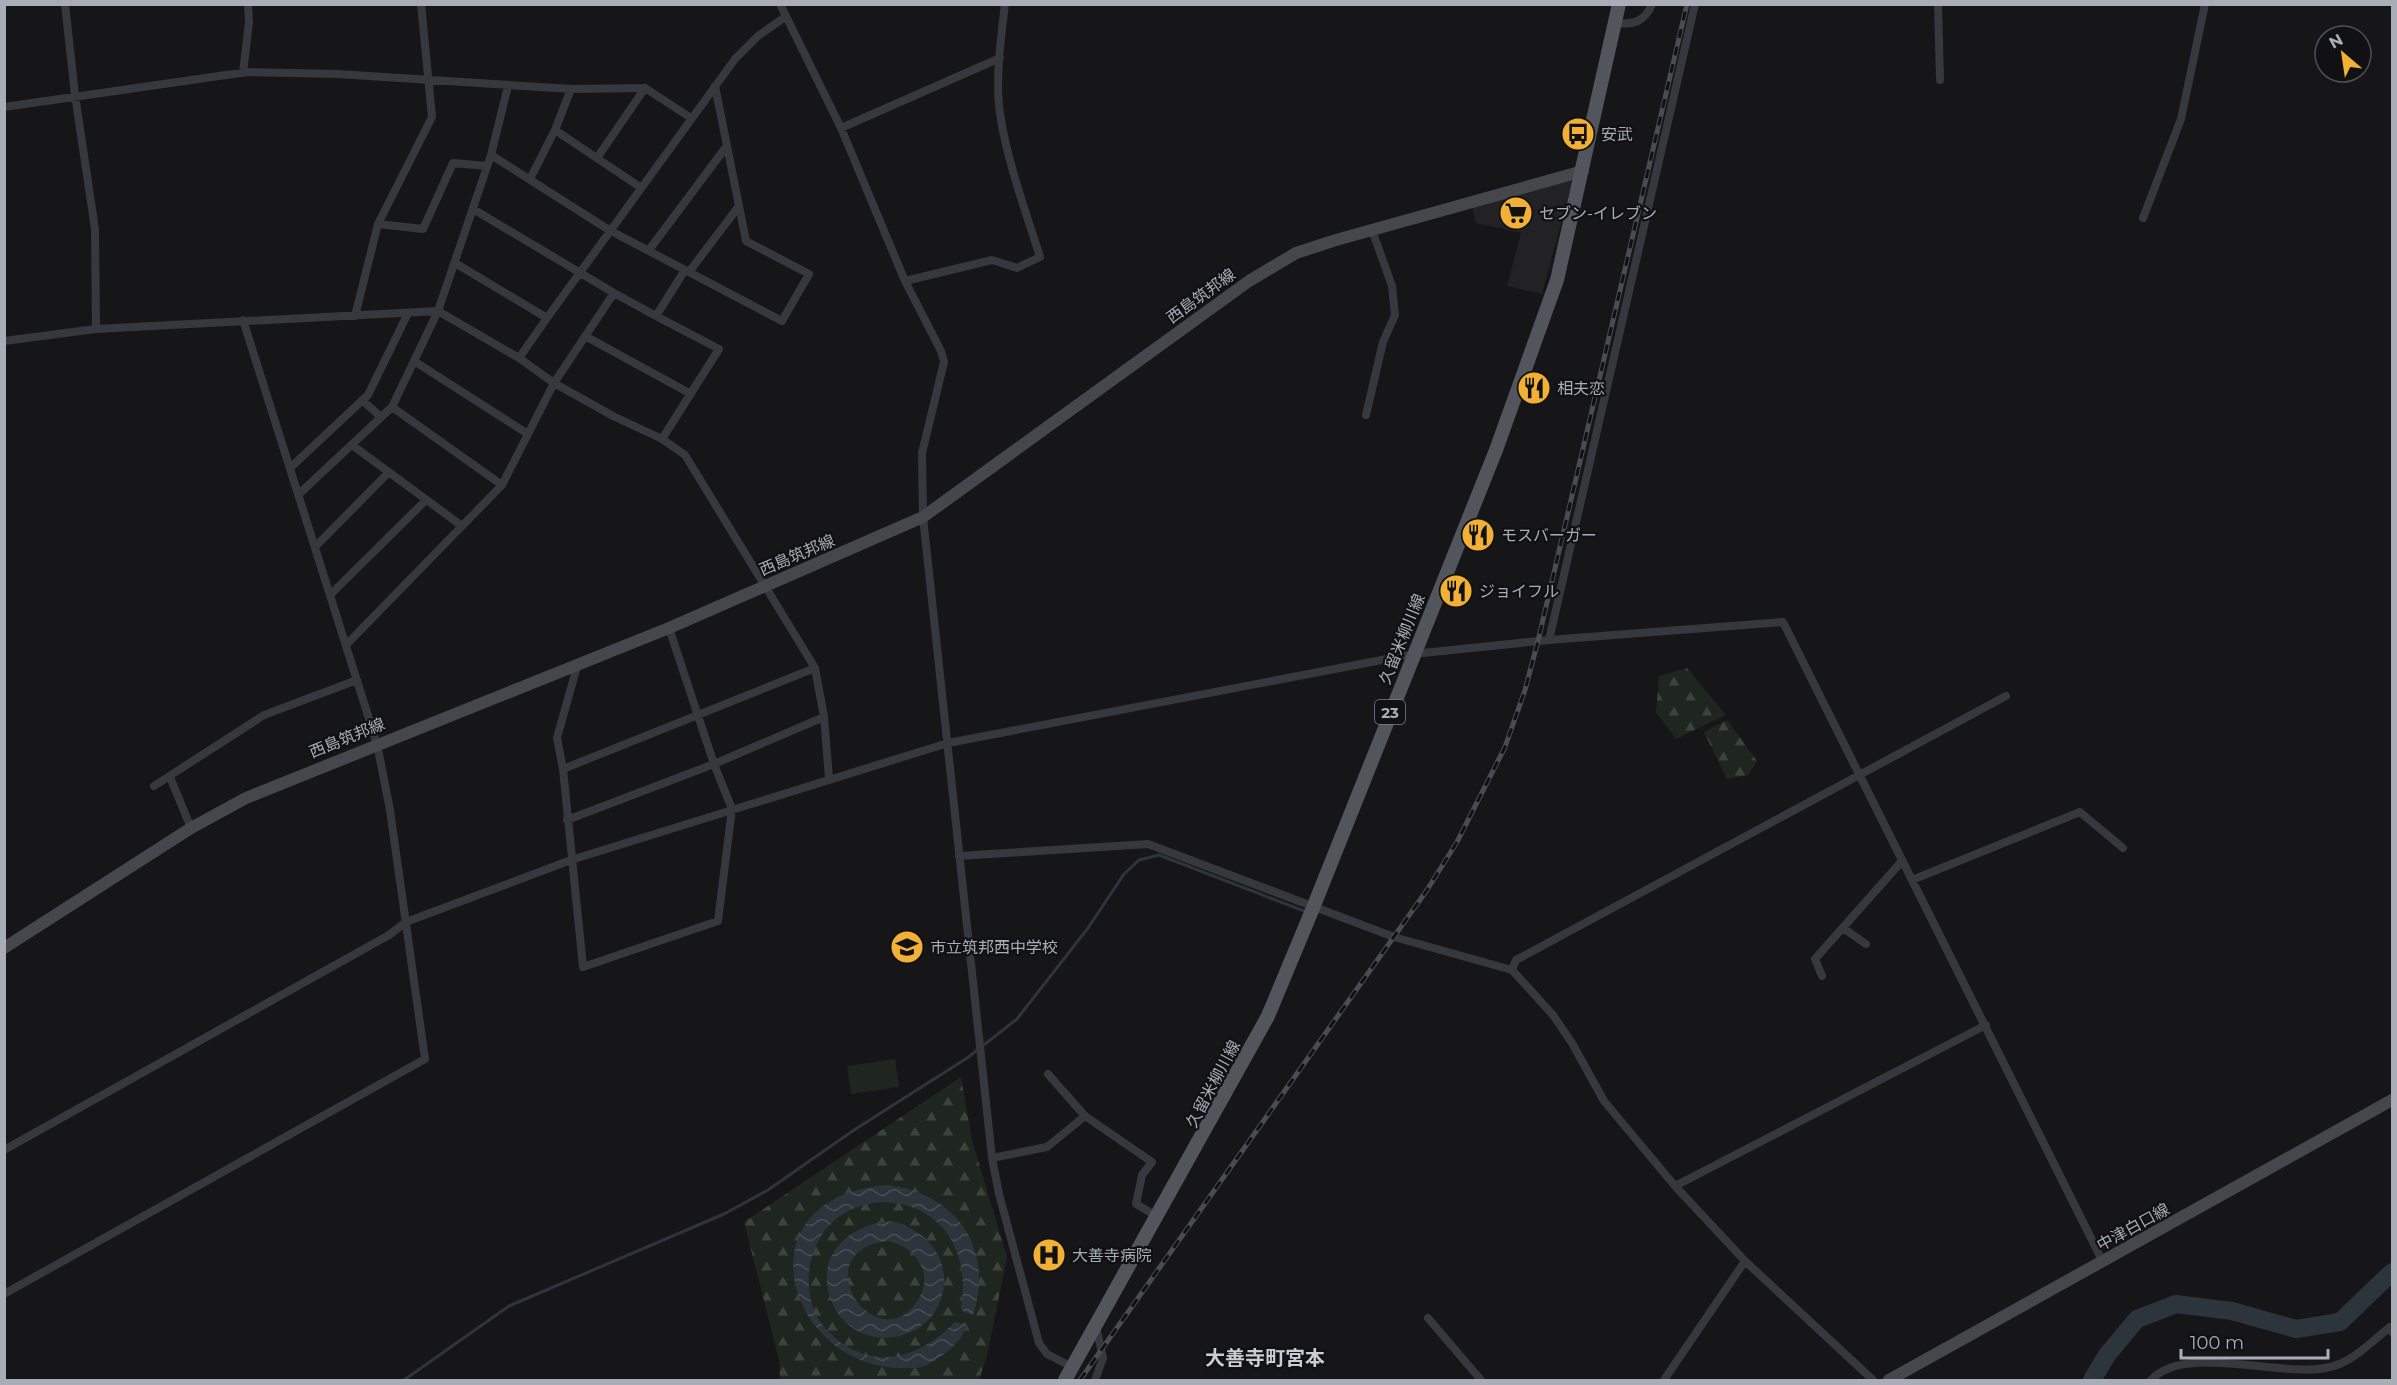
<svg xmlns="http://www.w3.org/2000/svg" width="2397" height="1385" font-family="Montserrat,'Noto Sans JP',sans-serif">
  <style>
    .built { fill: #222225 }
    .forest { fill: url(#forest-firs) }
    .pitch { fill: #1e261f }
    .water { fill: url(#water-waves); fill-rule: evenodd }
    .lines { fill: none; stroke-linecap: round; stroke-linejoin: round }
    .stream { stroke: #2c353c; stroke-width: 3 }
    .river { stroke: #2c353c; stroke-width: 18 }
    .minor { stroke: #37383d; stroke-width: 8 }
    .secondary { stroke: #45474d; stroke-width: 12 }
    .primary { stroke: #53555c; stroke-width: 14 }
    .rail-casing { stroke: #4a4c52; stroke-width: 5 }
    .rail { stroke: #111113; stroke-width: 3; stroke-dasharray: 9; stroke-linecap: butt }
    .labels { text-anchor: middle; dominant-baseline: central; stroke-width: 4.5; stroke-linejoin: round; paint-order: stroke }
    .shield { fill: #111113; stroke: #7b7e86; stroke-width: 1.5 }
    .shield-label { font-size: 15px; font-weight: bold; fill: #a8adb8 }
    .poi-label { font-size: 16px; fill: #a8adb8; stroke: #111113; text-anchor: start }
    .street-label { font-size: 16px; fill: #a8adb8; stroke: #111113 }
    .quarter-label { font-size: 20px; font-weight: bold; fill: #c9ccd4; stroke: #111113 }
  </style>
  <defs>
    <pattern id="forest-firs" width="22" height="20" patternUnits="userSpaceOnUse" patternTransform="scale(1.5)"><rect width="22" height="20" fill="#1e261f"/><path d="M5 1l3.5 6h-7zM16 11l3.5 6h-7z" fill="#3c433d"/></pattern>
    <pattern id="water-waves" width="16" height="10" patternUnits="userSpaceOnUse" patternTransform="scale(1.5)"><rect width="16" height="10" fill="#2c353c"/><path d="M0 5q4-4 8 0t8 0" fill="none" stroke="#485056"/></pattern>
  </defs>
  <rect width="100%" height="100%" fill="#161618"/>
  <path class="built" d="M 1569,178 L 1572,183 L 1542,294 L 1507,286 L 1521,233 L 1476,223 L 1472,206 Z"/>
  <path class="forest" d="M 1687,668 L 1726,715 L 1676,739 L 1656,712 L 1659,676 Z
    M 1727,720 L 1757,761 L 1748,775 L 1727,779 L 1704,732 Z
    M 961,1077 L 972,1140 L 1007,1257 L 987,1356 L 979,1380 L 780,1380 L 779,1360 L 744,1222 Z"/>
  <path class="pitch" d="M 895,1059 L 899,1087 L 851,1094 L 847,1066 Z"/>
  <path class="water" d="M 887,1185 C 956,1193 995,1248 973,1315 L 964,1312 L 961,1308 C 982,1182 821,1167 809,1272 C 807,1291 812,1313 825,1328 C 866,1373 916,1362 955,1322 L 967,1325 C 962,1343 939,1360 922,1367 C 790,1385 730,1198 887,1185 Z
    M 892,1221 C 980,1246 946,1352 870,1336 C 856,1332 842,1322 835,1309 C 810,1261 845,1224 892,1221 ZM 888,1241 C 917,1247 936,1276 916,1303 C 874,1360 802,1251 888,1241 Z"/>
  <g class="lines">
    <path class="stream" d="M 404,1380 L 509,1306 L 724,1214 L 768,1190 L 854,1130 L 967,1058 L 1017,1019 L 1088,928 L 1124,874 L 1139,860 L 1159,855 L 1304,911"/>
    <path class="river" d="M 2092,1380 L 2107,1355 L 2137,1319 L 2176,1304 L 2232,1311 L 2296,1329 L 2340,1322 L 2392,1272"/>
    <path class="minor" d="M 65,4 L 75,95 L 95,229 L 96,329
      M 780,4 L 841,128 L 905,281 L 941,351 L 944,362 L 922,453 L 923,517 L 992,1158 L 999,1194 L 1039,1343 L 1047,1354 L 1072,1367
      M 1938,4 L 1940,80
      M 1615,23 C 1633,25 1645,22 1652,4
      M 243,73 L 249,22 L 248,4
      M 4,107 L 247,72 L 337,74 L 571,89 L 645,88 L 691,118
      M 841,128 L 1000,58
      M 555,130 L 640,187
      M 491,155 L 609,230 L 782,321 L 809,274 L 746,241 L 715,86
      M 597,158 L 645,88
      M 530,179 L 555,130 L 571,89
      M 473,209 L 614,293
      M 2143,218 L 2181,119 L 2205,4
      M 378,224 L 423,229 L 453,163 L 487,166
      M 649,250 L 726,147
      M 455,263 L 547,318 L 735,59 L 758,36 L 785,17
      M 689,272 L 739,206
      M 905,281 L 992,260 L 1017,268 L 1040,257 C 1025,209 1005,156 999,106 C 996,73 1001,37 1005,4
      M 355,316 L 378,224 L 432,117 L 421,4
      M 585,336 L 691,394
      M 4,341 L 96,329 L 438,311 L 519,358 L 554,383 L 613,416 L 662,439 L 685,455 L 815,668 L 824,717 L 829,778
      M 519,358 L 547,318
      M 414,361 L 528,434
      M 362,400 L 381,417
      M 392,407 L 502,485
      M 1366,415 L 1383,342 L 1395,315 L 1392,286 L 1372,230
      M 662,439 L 719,349 L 656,316 L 685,270
      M 352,445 L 462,526
      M 290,468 L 368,395 L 408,313
      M 299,494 L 392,407 L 438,311 L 491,155 L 508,86
      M 316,546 L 388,473
      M 331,594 L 426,500
      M 1549,640 L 1695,4
      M 347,644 L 502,485 L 554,383 L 614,293 L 656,316
      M 578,663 L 557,738 L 563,769 L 583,967 L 718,921 L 732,809 L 714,764 L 669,628
      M 563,769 L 815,668
      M 170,777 L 191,828
      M 154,786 L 264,715 L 357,680
      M 567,820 L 714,764 L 824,717
      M 959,856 L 1148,844 L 1394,937 L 1512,970 L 1553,1015 L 1572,1043 L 1604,1101 L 1675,1186 L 1745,1261 L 1873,1380
      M 1912,880 L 2080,812 L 2123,848
      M 1843,928 L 1866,944
      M 1512,970 L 1516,960 L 2006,696
      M 1822,976 L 1815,959 L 1902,861
      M 1048,1074 L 1085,1116 L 1152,1162 L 1142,1175 L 1136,1204 L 1158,1217
      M 4,1150 L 389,935 L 406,922 L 571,860 L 948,743 L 1413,654 L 1549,640 L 1783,622 L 2103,1262
      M 992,1158 L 1047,1147 L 1085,1116
      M 1675,1186 L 1986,1025
      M 4,1294 L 425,1059 L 390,810 L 377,744 L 243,320
      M 1428,1318 L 1481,1380
      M 1095,1380 L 1103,1358 L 1096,1326
      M 1664,1380 L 1745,1261
      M 2151,1380 C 2185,1342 2283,1379 2330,1367 C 2353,1362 2372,1341 2390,1327 L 2392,1332"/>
    <path class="secondary" d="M 4,948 L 191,828 L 246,798 L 669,628 L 923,517 L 1249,281 L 1296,253 L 1336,240 L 1583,171
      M 1889,1380 L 2392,1100"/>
    <path class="primary" d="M 1065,1380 L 1268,1016 L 1313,908 L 1496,450 L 1557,280 L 1619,4"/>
    <defs>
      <path id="rail" d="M 1080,1380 L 1427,890 L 1457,842 L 1505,747 L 1525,690 L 1538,641 L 1687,4"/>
    </defs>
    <use href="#rail" class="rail-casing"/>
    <use href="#rail" class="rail"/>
  </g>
  <defs>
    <symbol id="bus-disc" viewBox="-11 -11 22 22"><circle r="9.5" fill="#f2b134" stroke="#111113"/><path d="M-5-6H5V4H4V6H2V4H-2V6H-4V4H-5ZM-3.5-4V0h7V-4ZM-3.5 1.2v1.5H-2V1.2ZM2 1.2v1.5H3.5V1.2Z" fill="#111"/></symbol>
    <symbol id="supermarket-disc" viewBox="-11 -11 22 22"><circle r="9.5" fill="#f2b134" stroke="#111113"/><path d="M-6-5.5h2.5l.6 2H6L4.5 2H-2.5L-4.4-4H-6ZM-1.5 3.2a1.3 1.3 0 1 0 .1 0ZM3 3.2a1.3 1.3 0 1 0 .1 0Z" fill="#111"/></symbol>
    <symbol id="restaurant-disc" viewBox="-11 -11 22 22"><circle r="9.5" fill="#f2b134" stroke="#111113"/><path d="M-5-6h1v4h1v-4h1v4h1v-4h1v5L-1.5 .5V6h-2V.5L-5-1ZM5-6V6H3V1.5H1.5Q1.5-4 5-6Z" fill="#111"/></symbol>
    <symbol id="school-disc" viewBox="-11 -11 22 22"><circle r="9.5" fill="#f2b134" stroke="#111113"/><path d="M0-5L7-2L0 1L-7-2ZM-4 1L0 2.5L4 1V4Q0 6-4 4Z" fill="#111"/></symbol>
    <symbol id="hospital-disc" viewBox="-11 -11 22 22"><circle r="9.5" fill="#f2b134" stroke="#111113"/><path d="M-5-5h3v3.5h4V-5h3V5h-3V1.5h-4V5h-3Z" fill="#111"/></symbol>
  </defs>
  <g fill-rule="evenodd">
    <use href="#bus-disc" x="1559" y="115" width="38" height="38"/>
    <use href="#supermarket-disc" x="1497" y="194" width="38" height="38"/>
    <use href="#restaurant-disc" x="1515" y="369" width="38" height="38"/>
    <use href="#restaurant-disc" x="1459" y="516" width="38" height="38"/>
    <use href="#restaurant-disc" x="1437" y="572" width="38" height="38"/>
    <use href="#school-disc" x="888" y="928" width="38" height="38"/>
    <use href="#hospital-disc" x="1030" y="1236" width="38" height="38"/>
  </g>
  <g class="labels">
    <rect class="shield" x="1375" y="700" width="30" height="24" rx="4.5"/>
    <g class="shield-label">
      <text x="1390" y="712">23</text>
    </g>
    <g class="poi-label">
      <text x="1601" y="134">安武</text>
      <text x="1539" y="213">セブン-イレブン</text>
      <text x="1557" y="388">相夫恋</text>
      <text x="1501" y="535">モスバーガー</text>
      <text x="1479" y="591">ジョイフル</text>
      <text x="930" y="947">市立筑邦西中学校</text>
      <text x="1072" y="1255">大善寺病院</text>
    </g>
    <g class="street-label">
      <text transform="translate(1201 296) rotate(-36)">西島筑邦線</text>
      <text transform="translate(797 555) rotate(-23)">西島筑邦線</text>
      <text transform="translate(1402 639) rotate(-68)">久留米柳川線</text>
      <text transform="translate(347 738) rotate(-22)">西島筑邦線</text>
      <text transform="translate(1213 1084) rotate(-62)">久留米柳川線</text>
      <text transform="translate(2133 1227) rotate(-29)">中津白口線</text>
    </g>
    <g class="quarter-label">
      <text x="1265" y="1358">大善寺町宮本</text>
    </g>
  </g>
  <rect width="2397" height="1385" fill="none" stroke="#a8adb8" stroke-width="12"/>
  <g transform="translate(2343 54) rotate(331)"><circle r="28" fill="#111113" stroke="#4d4f55" stroke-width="1.5"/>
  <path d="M0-4.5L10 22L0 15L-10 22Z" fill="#f2b134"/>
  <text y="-9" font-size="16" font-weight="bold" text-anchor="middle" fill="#a8adb8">N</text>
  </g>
  <path d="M2181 1349v9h147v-9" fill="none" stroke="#a8adb8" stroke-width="3"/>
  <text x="2190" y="1349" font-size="18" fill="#a8adb8" stroke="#111113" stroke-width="4.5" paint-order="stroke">100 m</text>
</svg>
